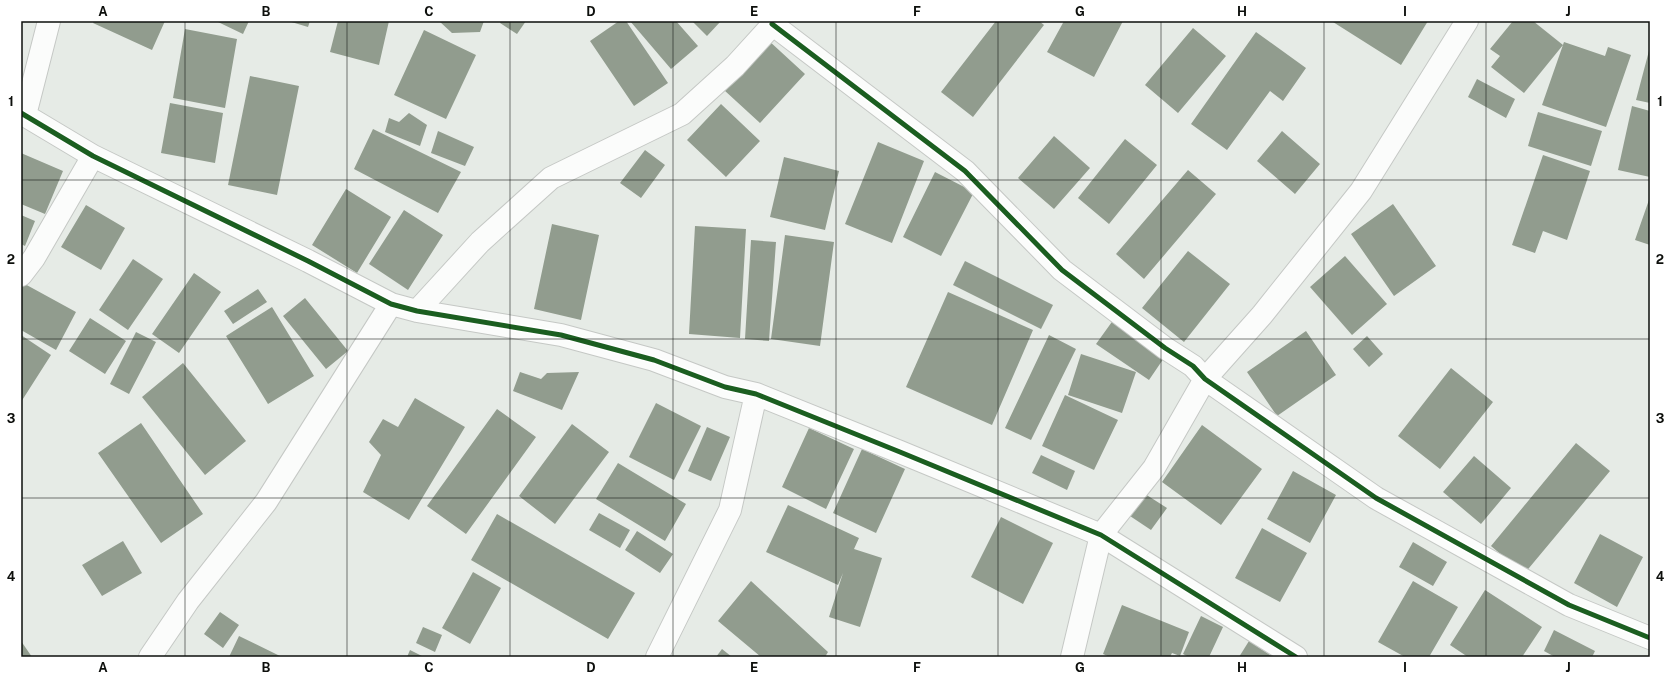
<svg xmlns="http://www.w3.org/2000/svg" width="1671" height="678" font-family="'Public Sans',sans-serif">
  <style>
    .building { fill: #919c8e }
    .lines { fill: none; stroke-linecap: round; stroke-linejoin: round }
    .minor-casing { stroke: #c5c8c5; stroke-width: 24 }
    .minor { stroke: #fbfcfb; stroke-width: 22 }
    .cycleway-casing { stroke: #fff; stroke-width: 8 }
    .cycleway { stroke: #1b5e20; stroke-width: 5 }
    .grid { fill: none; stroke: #0d0f0c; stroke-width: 1; stroke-opacity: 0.55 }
    .neatline { fill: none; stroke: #0d0f0c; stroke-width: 1.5 }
    .grid-label { font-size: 13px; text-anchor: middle; font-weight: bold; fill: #0d0f0c }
  </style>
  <rect width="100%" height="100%" fill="#e6ebe6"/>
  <path class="building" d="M 94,21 L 165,21 L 152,50 L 93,23 Z
    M 219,21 L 249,21 L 243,34 L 218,22 Z
    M 288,21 L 310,21 L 308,27 Z
    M 338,21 L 389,21 L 379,65 L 330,52 Z
    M 439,21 L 484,21 L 480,32 L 452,33 Z
    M 501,21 L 526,21 L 517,34 L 500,23 Z
    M 619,21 L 626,21 L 668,83 L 634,106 L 590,41 Z
    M 630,21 L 676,21 L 698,46 L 671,69 Z
    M 692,21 L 721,21 L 707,36 Z
    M 996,21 L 1039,21 L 1044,25 L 973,117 L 941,92 Z
    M 1064,21 L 1123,21 L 1094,77 L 1047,52 Z
    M 1333,21 L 1428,21 L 1401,65 L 1333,22 Z
    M 1513,21 L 1533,21 L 1563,45 L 1524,93 L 1491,67 L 1500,56 L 1490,49 Z
    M 1193,28 L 1226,56 L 1178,113 L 1145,85 Z
    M 185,29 L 237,39 L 225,108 L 173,98 Z
    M 424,30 L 476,55 L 446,119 L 394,95 Z
    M 1256,32 L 1306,68 L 1283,101 L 1270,91 L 1227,150 L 1191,124 Z
    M 768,40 L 805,74 L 760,123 L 724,90 Z
    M 1564,42 L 1605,56 L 1608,47 L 1631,55 L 1606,127 L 1542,105 Z
    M 1650,47 L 1650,103 L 1636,100 Z
    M 250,76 L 299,86 L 277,195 L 228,185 Z
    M 1477,79 L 1515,99 L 1506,118 L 1468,97 Z
    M 170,103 L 223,113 L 215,163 L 161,153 Z
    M 721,104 L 760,141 L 726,177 L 687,140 Z
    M 1632,106 L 1650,111 L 1650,177 L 1618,170 Z
    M 1538,112 L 1602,131 L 1591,166 L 1528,146 Z
    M 409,113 L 427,125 L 420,146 L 385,132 L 389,118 L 399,122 Z
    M 373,129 L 461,172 L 438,213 L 354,169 Z
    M 438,131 L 474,147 L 465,166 L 431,153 Z
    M 1282,131 L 1320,164 L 1295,194 L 1257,161 Z
    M 1054,136 L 1090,168 L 1054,209 L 1018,178 Z
    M 1125,139 L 1157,165 L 1109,224 L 1078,198 Z
    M 878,142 L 924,161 L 892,243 L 845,224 Z
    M 645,150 L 665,165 L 641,198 L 620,183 Z
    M 21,153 L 63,171 L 45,214 L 21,204 Z
    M 1543,155 L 1590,171 L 1567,240 L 1543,231 L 1535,253 L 1512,245 Z
    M 784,157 L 839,171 L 825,230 L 770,217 Z
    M 1188,170 L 1216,194 L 1144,279 L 1116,254 Z
    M 935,172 L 974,192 L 941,256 L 903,237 Z
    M 346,189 L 391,217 L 357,273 L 312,245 Z
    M 1650,197 L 1650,245 L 1635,240 Z
    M 1393,204 L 1436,266 L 1394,296 L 1351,234 Z
    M 86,205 L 125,228 L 101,270 L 61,247 Z
    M 404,210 L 443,235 L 408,290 L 369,264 Z
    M 21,215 L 35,221 L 25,246 L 21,244 Z
    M 552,224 L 599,235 L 581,320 L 534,309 Z
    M 695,226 L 746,229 L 740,338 L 689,334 Z
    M 785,235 L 834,242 L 820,346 L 771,339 Z
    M 751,240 L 776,242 L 769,341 L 745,339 Z
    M 1188,251 L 1230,284 L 1184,342 L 1142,308 Z
    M 1345,256 L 1387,304 L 1352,335 L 1310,287 Z
    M 133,259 L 163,279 L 128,330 L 99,310 Z
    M 965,261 L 1053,305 L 1041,329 L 953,285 Z
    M 194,273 L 221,292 L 179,353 L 152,334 Z
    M 23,283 L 76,312 L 56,350 L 21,330 L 21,287 Z
    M 258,289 L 267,302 L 233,324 L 224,311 Z
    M 948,292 L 1033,330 L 992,425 L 906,387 Z
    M 305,298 L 348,351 L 326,369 L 283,316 Z
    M 272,307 L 314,376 L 268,404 L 226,336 Z
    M 90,318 L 126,341 L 105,374 L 69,351 Z
    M 1114,319 L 1166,355 L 1149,380 L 1096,344 Z
    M 1306,331 L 1336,375 L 1277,416 L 1247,372 Z
    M 136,332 L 156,342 L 129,394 L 110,384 Z
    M 21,335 L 51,355 L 21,402 Z
    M 1049,335 L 1076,349 L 1031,440 L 1005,428 Z
    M 1367,336 L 1383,354 L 1369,367 L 1353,349 Z
    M 1081,354 L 1136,372 L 1122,413 L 1068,395 Z
    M 183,363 L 246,441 L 205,475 L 142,397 Z
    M 1451,368 L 1493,402 L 1440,469 L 1398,436 Z
    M 520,372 L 541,379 L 547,373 L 579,372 L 562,410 L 513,391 Z
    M 1065,395 L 1118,420 L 1094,470 L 1042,446 Z
    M 415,398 L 465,427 L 409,520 L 363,492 L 381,455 L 369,442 L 383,419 L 398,427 Z
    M 656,403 L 701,426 L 674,480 L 629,457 Z
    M 497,409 L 536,437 L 466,534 L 427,506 Z
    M 141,423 L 203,514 L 161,543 L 98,453 Z
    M 572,424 L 609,452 L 555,524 L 519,496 Z
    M 1202,425 L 1262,469 L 1221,525 L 1162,482 Z
    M 707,427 L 730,437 L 711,481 L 688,471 Z
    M 809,428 L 854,449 L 826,509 L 782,487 Z
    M 1576,443 L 1610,471 L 1524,574 L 1491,546 Z
    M 862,449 L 905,469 L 876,533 L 833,513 Z
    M 1041,455 L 1075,471 L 1067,490 L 1032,473 Z
    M 1474,456 L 1511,488 L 1481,524 L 1443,492 Z
    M 618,463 L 686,504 L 665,541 L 596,499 Z
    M 1293,471 L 1336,495 L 1310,543 L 1267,519 Z
    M 1142,492 L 1167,508 L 1151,530 L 1127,514 Z
    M 788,505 L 859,538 L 854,549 L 882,558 L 860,627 L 829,617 L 843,573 L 838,585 L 766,552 Z
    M 599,513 L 630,530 L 620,548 L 589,530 Z
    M 497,514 L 635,593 L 608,639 L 471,560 Z
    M 1001,517 L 1053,543 L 1023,604 L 971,577 Z
    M 1262,528 L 1307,553 L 1280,602 L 1235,578 Z
    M 637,531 L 673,554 L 660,573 L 625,550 Z
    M 1600,534 L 1643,557 L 1617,607 L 1574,583 Z
    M 123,541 L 142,573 L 102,596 L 82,565 Z
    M 1413,542 L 1447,562 L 1433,586 L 1399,567 Z
    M 473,572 L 501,588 L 470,644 L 442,628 Z
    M 751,581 L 828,652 L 825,657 L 761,657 L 718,621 Z
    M 1413,581 L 1458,607 L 1429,657 L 1405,657 L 1378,642 Z
    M 1485,590 L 1542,627 L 1522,657 L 1468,657 L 1450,645 Z
    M 1122,605 L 1189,632 L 1180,656 L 1172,653 L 1170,657 L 1110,657 L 1103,654 Z
    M 220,612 L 239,625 L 223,648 L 204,634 Z
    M 1201,616 L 1223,627 L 1209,657 L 1189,657 L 1183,654 Z
    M 423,627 L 442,635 L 435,652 L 416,643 Z
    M 1554,630 L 1595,651 L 1592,657 L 1555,657 L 1544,651 Z
    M 239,636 L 282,657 L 229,657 Z
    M 21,641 L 32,657 L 21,657 Z
    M 1249,641 L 1273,657 L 1239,657 Z
    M 722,649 L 732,657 L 716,657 Z
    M 410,650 L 424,657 L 407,657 Z"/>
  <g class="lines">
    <defs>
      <path id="minor" d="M 772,24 L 965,171 L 1062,270 L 1165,348 L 1193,366 L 1205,379 L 1376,498 L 1569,605 L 1650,638
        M 21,113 L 93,156 L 308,261 L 391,304 L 417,311 L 561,335 L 654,360 L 725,387 L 756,394 L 900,452 L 1101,535 L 1296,657
        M 25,115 L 49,21
        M 21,275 L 34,258 L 93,156
        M 417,311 L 480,242 L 551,178 L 682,114 L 735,66 L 776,21
        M 150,657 L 188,601 L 266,502 L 391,304
        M 657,657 L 730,510 L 756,394
        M 1072,657 L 1101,535 L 1154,468 L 1205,379 L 1262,315 L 1361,191 L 1467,21"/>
    </defs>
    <use href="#minor" class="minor-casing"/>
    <use href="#minor" class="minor"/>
    <defs>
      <path id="cycleway" d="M 772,24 L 965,171 L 1062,270 L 1165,348 L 1193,366 L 1205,379 L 1376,498 L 1569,605 L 1650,638
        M 21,113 L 93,156 L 308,261 L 391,304 L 417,311 L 561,335 L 654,360 L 725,387 L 756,394 L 900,452 L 1101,535 L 1296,657"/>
    </defs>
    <use href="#cycleway" class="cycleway-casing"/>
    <use href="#cycleway" class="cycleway"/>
  </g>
  <path class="grid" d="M 185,21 L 185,657M 347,21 L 347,657M 510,21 L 510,657M 673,21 L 673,657M 836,21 L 836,657M 998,21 L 998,657M 1161,21 L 1161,657M 1324,21 L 1324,657M 1486,21 L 1486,657M 21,180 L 1650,180M 21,339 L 1650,339M 21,498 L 1650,498"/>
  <rect width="1671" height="678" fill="none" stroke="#ffffff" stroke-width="44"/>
  <rect x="22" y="22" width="1627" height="634" class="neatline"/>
  <g class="grid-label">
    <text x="103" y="16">A</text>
    <text x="266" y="16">B</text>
    <text x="429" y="16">C</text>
    <text x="591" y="16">D</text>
    <text x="754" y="16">E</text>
    <text x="917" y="16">F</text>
    <text x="1080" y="16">G</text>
    <text x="1242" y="16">H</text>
    <text x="1405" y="16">I</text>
    <text x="1568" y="16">J</text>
    <text x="11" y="106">1</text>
    <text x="1660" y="106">1</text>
    <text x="11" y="264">2</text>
    <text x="1660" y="264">2</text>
    <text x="11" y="423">3</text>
    <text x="1660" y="423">3</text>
    <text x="11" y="581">4</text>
    <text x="1660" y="581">4</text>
    <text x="103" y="672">A</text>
    <text x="266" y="672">B</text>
    <text x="429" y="672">C</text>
    <text x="591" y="672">D</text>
    <text x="754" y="672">E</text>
    <text x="917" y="672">F</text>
    <text x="1080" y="672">G</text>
    <text x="1242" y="672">H</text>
    <text x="1405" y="672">I</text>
    <text x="1568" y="672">J</text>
  </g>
</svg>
